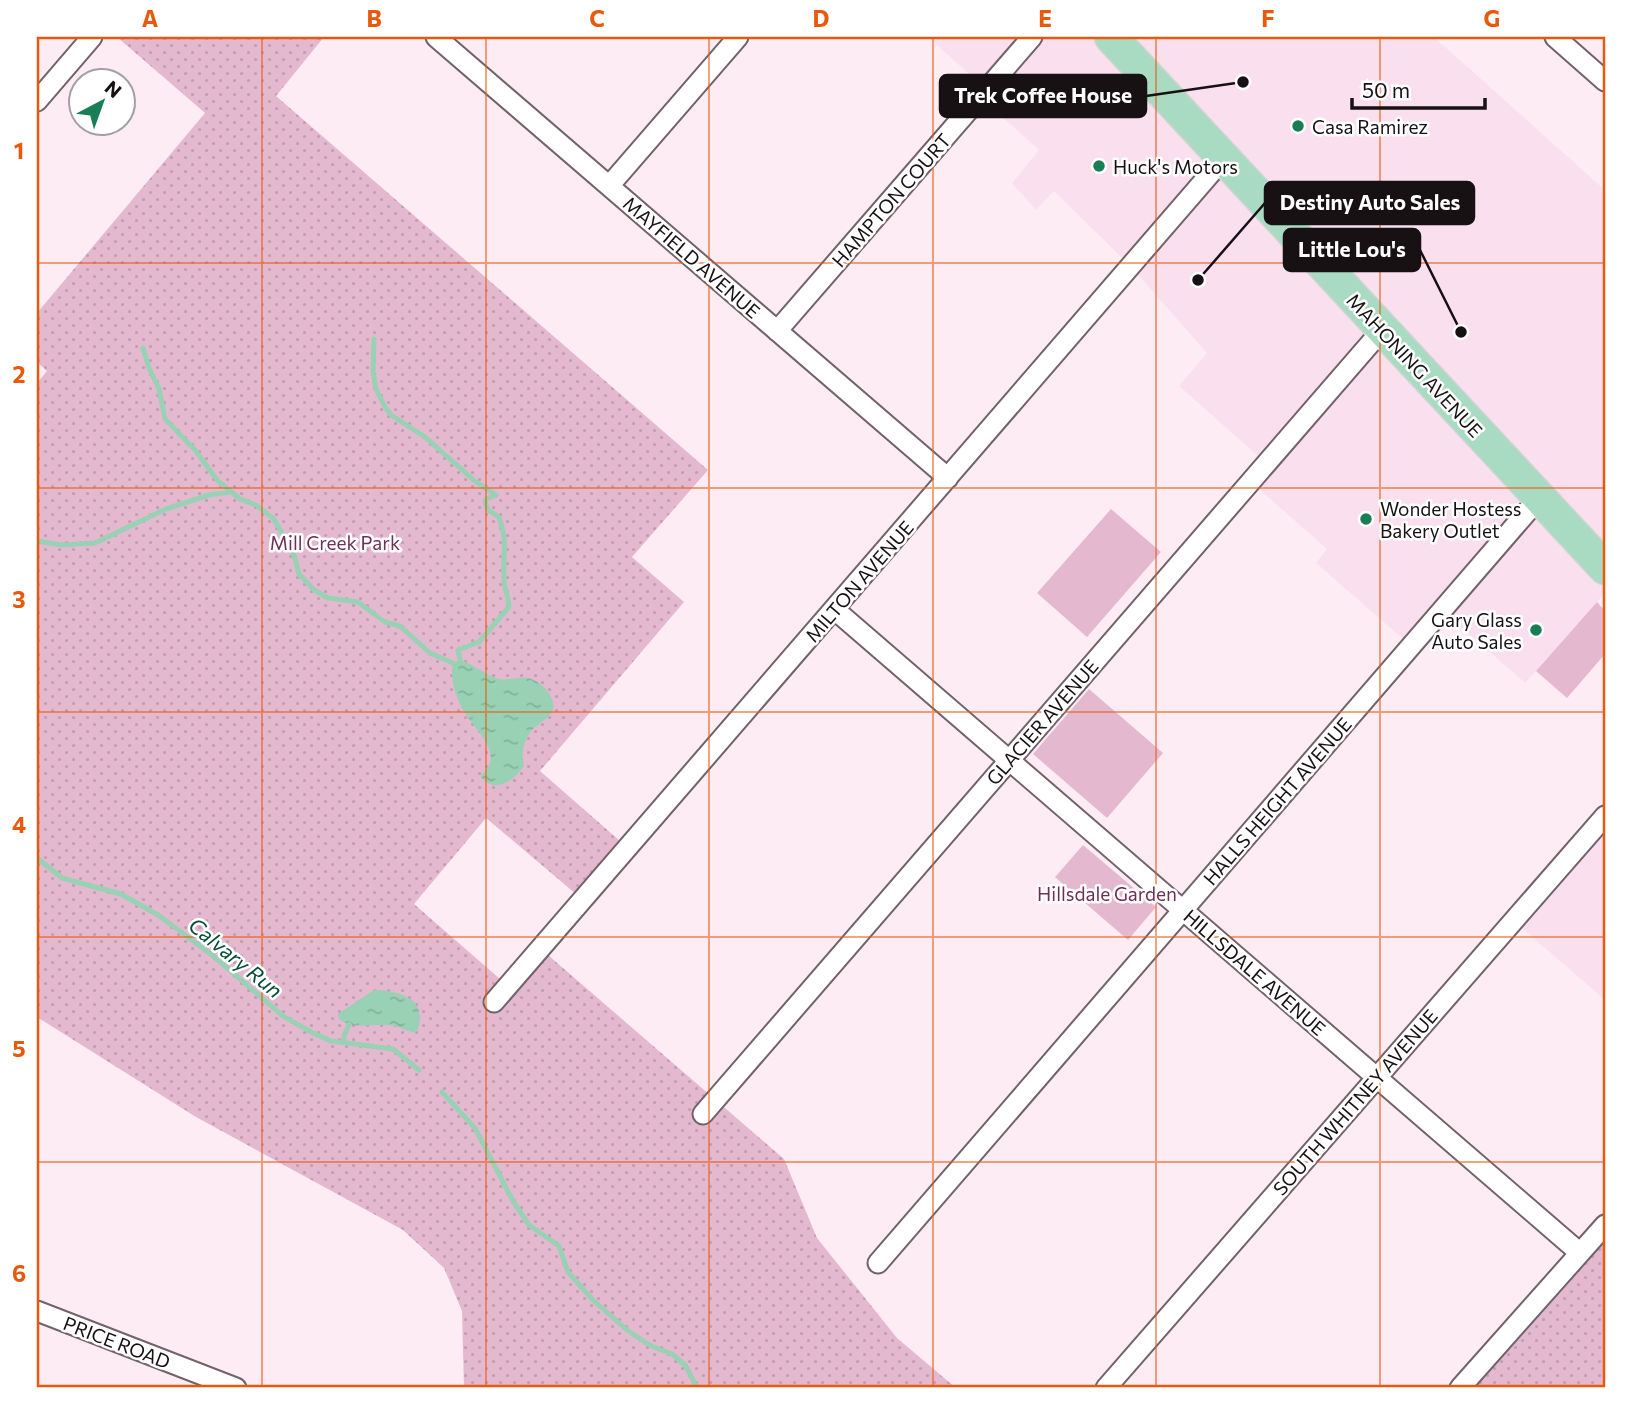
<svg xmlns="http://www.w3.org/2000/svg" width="1642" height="1425" font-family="Commissioner,sans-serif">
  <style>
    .built { fill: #fae0ee }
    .green { fill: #e4b9d0 }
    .park { fill: url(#park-dots) }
    .water { fill: url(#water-ripples) }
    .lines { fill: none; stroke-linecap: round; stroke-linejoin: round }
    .stream { stroke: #98d1b3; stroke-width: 5 }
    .minor-casing { stroke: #72626a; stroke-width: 23 }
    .primary-casing { stroke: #d5d4d5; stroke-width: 35 }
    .minor { stroke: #fff; stroke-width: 19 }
    .primary { stroke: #a9dbc2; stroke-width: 32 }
    .grid { fill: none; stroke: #e8590c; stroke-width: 2; stroke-opacity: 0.55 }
    .poi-dot { fill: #197d56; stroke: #fff; stroke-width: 2.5 }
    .labels { text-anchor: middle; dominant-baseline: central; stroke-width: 5; stroke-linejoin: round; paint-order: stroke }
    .poi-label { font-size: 19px; fill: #171114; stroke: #fff; text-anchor: start }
    .street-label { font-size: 19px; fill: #171114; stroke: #fff }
    .park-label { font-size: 19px; fill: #6e2e56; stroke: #fff }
    .water-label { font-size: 21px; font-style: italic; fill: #004d32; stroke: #fff }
    .leader { fill: none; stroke: #171114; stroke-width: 2.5 }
    .callout-dot { fill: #171114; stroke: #fff; stroke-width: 2.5 }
    .callout { fill: #171114; stroke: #171114; stroke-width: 2.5 }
    .callout-label { font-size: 21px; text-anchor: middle; font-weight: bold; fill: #fff }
    .neatline { fill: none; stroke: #e8590c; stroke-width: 2.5 }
    .grid-label { font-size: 23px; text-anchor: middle; font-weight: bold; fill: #e8590c }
  </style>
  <defs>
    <pattern id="park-dots" width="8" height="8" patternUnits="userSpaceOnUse" patternTransform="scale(1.75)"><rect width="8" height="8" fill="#e4b9d0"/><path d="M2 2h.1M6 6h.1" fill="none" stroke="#c39eb2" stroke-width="1.8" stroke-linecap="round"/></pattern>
    <pattern id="water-ripples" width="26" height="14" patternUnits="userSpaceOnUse" patternTransform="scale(1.75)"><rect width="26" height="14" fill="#98d1b3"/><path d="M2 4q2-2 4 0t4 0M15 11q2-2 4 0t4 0" fill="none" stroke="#82b299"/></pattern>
  </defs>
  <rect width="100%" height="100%" fill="#feecf5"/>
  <path class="built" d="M 928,37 L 1434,37 L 1605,190 L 1605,593 L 1525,683 L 1442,610 L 1411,646 L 1316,563 L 1327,549 L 1251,482 L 1266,463 L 1179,386 L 1207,353 L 1131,267 L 1054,191 L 1036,210 L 1012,183 L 1039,150 L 980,97 L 986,89 Z
    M 1605,816 L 1605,1000 L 1514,921 Z"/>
  <path class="green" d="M 1111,509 L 1161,552 L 1087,637 L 1037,593 Z
    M 1597,602 L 1605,611 L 1605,654 L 1567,698 L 1536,671 Z
    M 1089,689 L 1163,753 L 1107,818 L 1033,754 Z
    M 1083,845 L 1156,907 L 1128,940 L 1055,877 Z"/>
  <path class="park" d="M 117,37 L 324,37 L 276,96 L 708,470 L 632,557 L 684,602 L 540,771 L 628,848 L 583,900 L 486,818 L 414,904 L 508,986 L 541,949 L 784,1159 L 817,1238 L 897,1338 L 956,1388 L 464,1388 L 462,1311 L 444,1268 L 403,1230 L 196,1117 L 37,1017 L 37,383 L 47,371 L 37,362 L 37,313 L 205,113 Z
    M 1605,1225 L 1605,1388 L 1460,1388 Z"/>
  <path class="water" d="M 460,660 C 474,664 485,675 499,679 C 510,681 522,675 531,679 C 540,682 547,689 551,697 C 561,717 537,721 529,734 C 523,743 521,756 524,766 C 514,780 496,795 481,777 C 483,772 488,768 490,763 C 495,747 475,728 466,715 C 457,701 449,679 453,663 Z
    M 374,990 C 400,990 431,1000 416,1033 C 409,1032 402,1028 395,1026 C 377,1022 354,1031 339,1019 L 338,1014 Z"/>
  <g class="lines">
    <path class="stream" d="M 374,339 L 373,372 L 376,389 L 385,407 L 391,415 L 425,437 L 476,482 L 496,495 L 486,499 L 485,503 L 488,510 L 499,517 C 508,541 503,555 504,579 C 504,589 509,597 509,607 L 479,642 L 458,650 L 460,660
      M 143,348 L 149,368 L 159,389 L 165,419 L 195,450 L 218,481 L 240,499 L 256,505 L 274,519 L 294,555 L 299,574 L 314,590 L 328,598 L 358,602 L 385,622 L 400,626 L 430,653 L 453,663
      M 37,541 L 62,545 L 95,543 L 166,509 L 209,495 L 229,492
      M 37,858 L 62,878 L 121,894 L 158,915 L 212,955 L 283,1016 L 311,1032 L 331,1041 L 393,1049 L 419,1070
      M 344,1042 L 344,1036 L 349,1024
      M 442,1092 L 475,1128 L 513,1201 L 529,1225 L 559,1246 L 568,1272 L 593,1300 L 627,1330 L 651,1346 L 672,1354 L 686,1366 L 697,1388"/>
    <defs>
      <path id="minor" d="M 436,37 L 948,478
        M 1555,37 L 1605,81
        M 37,101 L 92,37
        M 609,186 L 738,37
        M 777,331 L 1032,37
        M 834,609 L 1580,1253
        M 494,1002 L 1223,159
        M 703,1114 L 1382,330
        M 878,1263 L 1539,498
        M 37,1311 L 236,1388
        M 1106,1388 L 1605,816
        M 1460,1388 L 1605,1225"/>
      <path id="primary" d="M 1111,37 L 1605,568"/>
    </defs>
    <use href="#minor" class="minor-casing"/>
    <use href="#primary" class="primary-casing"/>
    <use href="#minor" class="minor"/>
    <use href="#primary" class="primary"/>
  </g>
  <path class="grid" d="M 262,37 L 262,1388M 486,37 L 486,1388M 709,37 L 709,1388M 933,37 L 933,1388M 1156,37 L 1156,1388M 1380,37 L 1380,1388M 37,263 L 1605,263M 37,488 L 1605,488M 37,712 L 1605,712M 37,937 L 1605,937M 37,1162 L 1605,1162"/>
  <g class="poi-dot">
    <circle cx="1298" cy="126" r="7"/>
    <circle cx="1099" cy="166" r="7"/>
    <circle cx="1366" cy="519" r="7"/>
    <circle cx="1536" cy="630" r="7"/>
  </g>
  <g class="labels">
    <g class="poi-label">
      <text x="1312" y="126">Casa Ramirez</text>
      <text x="1113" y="166">Huck's Motors</text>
      <text x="1380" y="508">Wonder Hostess<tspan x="1380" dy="22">Bakery Outlet</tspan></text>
      <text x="1522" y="619" text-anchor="end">Gary Glass<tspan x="1522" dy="22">Auto Sales</tspan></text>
    </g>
    <g class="street-label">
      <text transform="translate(891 200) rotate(-49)">HAMPTON COURT</text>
      <text transform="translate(692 257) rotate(41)">MAYFIELD AVENUE</text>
      <text transform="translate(1415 365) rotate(47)">MAHONING AVENUE</text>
      <text transform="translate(859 581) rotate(-49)">MILTON AVENUE</text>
      <text transform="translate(1042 722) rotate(-49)">GLACIER AVENUE</text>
      <text transform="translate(1277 801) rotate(-49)">HALLS HEIGHT AVENUE</text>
      <text transform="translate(1255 972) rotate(41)">HILLSDALE AVENUE</text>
      <text transform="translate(1355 1102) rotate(-49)">SOUTH WHITNEY AVENUE</text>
      <text transform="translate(117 1342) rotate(21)">PRICE ROAD</text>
    </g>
    <g class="park-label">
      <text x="335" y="542">Mill Creek Park</text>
      <text x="1107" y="893">Hillsdale Garden</text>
    </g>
    <g class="water-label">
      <text transform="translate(236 957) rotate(39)">Calvary Run</text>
    </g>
  </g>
  <path class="leader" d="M1243 82L1146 96M1198 280L1265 203M1461 332L1420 250"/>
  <g class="callout-dot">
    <circle cx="1243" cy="82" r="7"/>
    <circle cx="1198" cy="280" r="7"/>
    <circle cx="1461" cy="332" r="7"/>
  </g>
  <g class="callout">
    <rect x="940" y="75" width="206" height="42" rx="7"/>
    <rect x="1265" y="182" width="209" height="42" rx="7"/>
    <rect x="1284" y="229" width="136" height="42" rx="7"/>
  </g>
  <g class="callout-label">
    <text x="1043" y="103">Trek Coffee House</text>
    <text x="1370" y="210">Destiny Auto Sales</text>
    <text x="1352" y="257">Little Lou's</text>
  </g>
  <rect width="1642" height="1425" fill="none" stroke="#ffffff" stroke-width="77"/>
  <g transform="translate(102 102) rotate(41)"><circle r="33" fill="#ffffff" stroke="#a2a0a1" stroke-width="2"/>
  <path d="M0-5L12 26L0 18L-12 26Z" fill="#197d56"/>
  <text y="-10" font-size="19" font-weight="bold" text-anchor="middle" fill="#171114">N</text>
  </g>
  <path d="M1352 98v10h133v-10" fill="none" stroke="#171114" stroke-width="3.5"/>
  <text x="1362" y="98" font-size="21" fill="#171114" stroke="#ffffff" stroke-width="5" paint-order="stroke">50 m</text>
  <rect x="38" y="38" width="1566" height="1348" class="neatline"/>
  <g class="grid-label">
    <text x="150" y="27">A</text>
    <text x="374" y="27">B</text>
    <text x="597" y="27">C</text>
    <text x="821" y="27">D</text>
    <text x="1045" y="27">E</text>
    <text x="1268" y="27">F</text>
    <text x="1492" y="27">G</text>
    <text x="19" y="159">1</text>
    <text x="19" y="383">2</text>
    <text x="19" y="608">3</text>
    <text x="19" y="833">4</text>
    <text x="19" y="1057">5</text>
    <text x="19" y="1282">6</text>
  </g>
</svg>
